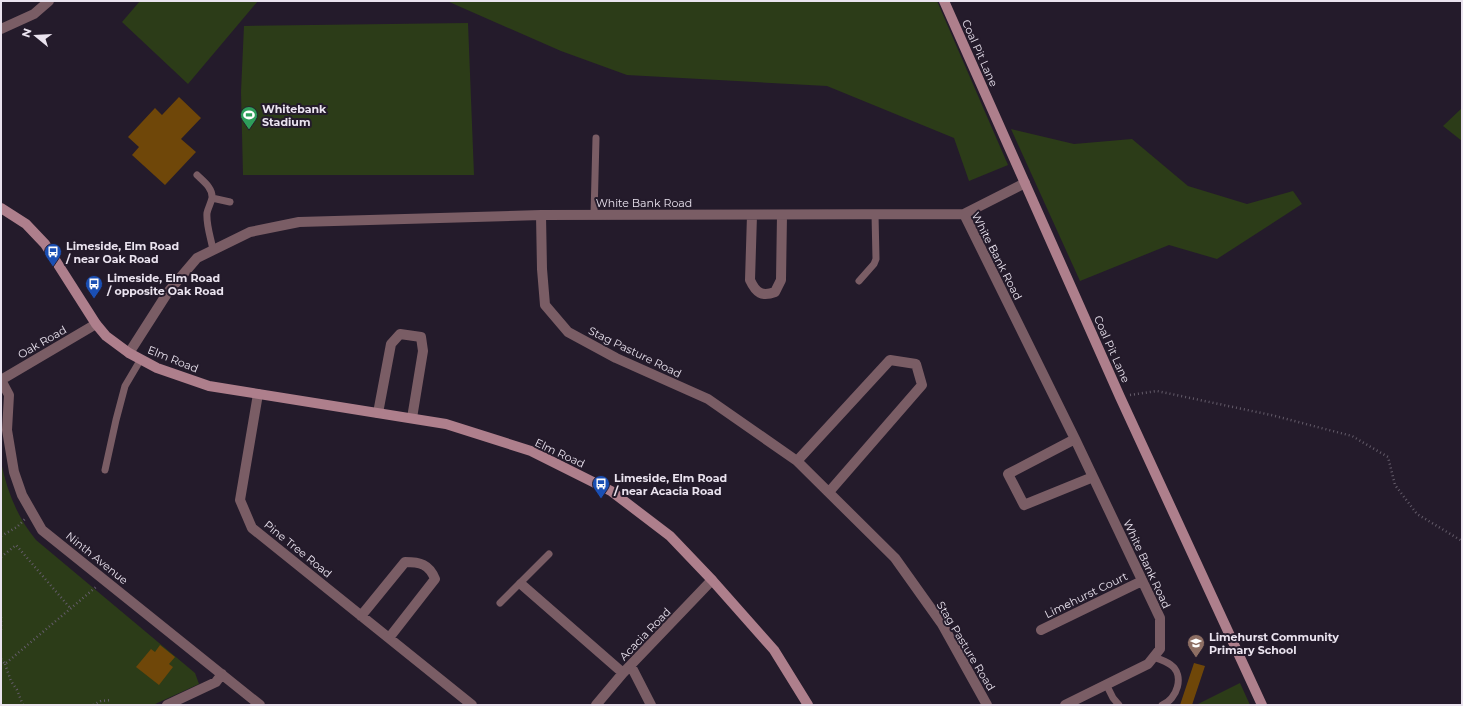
<svg xmlns="http://www.w3.org/2000/svg" width="1463" height="706" font-family="Montserrat,sans-serif">
  <style>
    .green { fill: #2c3c18 }
    .building { fill: #6f4709 }
    .lines { fill: none; stroke-linecap: round; stroke-linejoin: round }
    .path { stroke: #645c6a; stroke-width: 2.5; stroke-dasharray: 1 3; stroke-linecap: butt }
    .lane { stroke: #7a5d65; stroke-width: 7 }
    .street { stroke: #7a5d65; stroke-width: 10 }
    .secondary { stroke: #ae7f8c; stroke-width: 10 }
    .labels { text-anchor: middle; dominant-baseline: central; stroke-width: 4; stroke-linejoin: round; paint-order: stroke }
    .street-label { font-size: 11px; fill: #eae3ef; stroke: #241b2b }
    .poi-label { font-size: 11px; font-weight: bold; fill: #eae3ef; stroke: #241b2b; text-anchor: start }
  </style>
  <rect width="100%" height="100%" fill="#241b2b"/>
  <path class="green" d="M 140,1 L 258,1 L 188,84 L 122,22 Z
    M 447,1 L 937,1 L 1008,165 L 969,181 L 954,138 L 827,86 L 627,75 L 561,51 Z
    M 468,23 L 474,175 L 243,175 L 241,92 L 244,26 Z
    M 1462,108 L 1462,141 L 1443,126 Z
    M 1011,129 L 1074,144 L 1132,139 L 1188,186 L 1247,204 L 1293,191 L 1302,204 L 1217,259 L 1169,245 L 1080,281 Z
    M 1,462 C 7,491 17,517 36,540 L 195,673 L 199,684 L 153,705 L 1,705 Z
    M 1240,683 L 1250,705 L 1196,705 Z"/>
  <path class="building" d="M 179,97 L 201,118 L 181,139 L 196,152 L 165,185 L 132,155 L 139,147 L 128,137 L 155,108 L 162,115 Z
    M 160,645 L 175,657 L 169,664 L 173,667 L 159,685 L 136,667 L 151,649 L 155,652 Z
    M 1194,663 L 1205,666 L 1192,705 L 1180,705 Z"/>
  <g class="lines">
    <path class="path" d="M 1130,395 L 1157,391 L 1271,415 L 1352,436 L 1388,457 L 1395,485 L 1417,514 L 1462,541
      M 1,536 L 17,527 L 25,519
      M 1,557 L 16,545 L 71,609
      M 1,617 L 1,632
      M 1,659 L 5,664 L 96,587
      M 5,664 L 11,681 L 17,690 L 23,705
      M 93,705 L 101,701 L 111,700"/>
    <path class="lane" d="M 197,175 C 203,181 213,188 212,198 C 211,203 208,208 207,213 C 206,225 211,238 213,250
      M 212,198 L 230,202
      M 594,215 L 596,138
      M 859,281 L 874,264 L 876,259 L 875,214
      M 105,470 L 116,420 L 125,386 L 141,359
      M 500,603 L 549,554
      M 1153,657 C 1159,659 1166,661 1171,665 C 1185,675 1177,700 1162,705
      M 1106,684 L 1113,698 L 1119,705"/>
    <path class="street" d="M 1,29 L 34,14 L 49,1
      M 964,214 L 1025,183
      M 541,215 L 542,269 L 545,305 L 568,332 L 616,358 L 708,399 L 797,461 L 895,558 L 942,624 L 987,705
      M 752,215 L 750,280 C 756,293 762,297 775,292 L 781,280 L 782,215
      M 129,353 L 168,292 L 197,258 L 250,232 L 299,222 L 541,215 L 964,214 L 1075,439 L 1160,618 L 1160,649 L 1148,664 L 1065,705
      M 1,380 L 9,395 L 7,430 L 14,472 L 22,495 L 42,530 L 260,705
      M 1,380 L 96,324
      M 258,394 L 240,500 L 252,528 L 472,705
      M 378,413 L 391,344 L 400,334 L 421,337 L 423,351 L 412,418
      M 1075,439 L 1008,474 L 1024,505 L 1093,477
      M 797,461 L 890,360 L 916,364 L 922,385 L 829,492
      M 521,584 L 623,673
      M 361,616 L 405,562 C 420,562 429,564 435,579 L 389,638
      M 1041,630 L 1142,581
      M 631,666 L 651,705
      M 167,705 L 216,682 L 222,674
      M 596,705 L 623,673 L 712,580"/>
    <path class="secondary" d="M 944,1 L 1120,397 L 1262,705
      M 1,208 L 26,224 L 45,244 L 96,324 L 106,336 L 129,353 L 157,368 L 209,386 L 446,424 L 531,451 L 611,491 L 670,536 L 712,580 L 774,650 L 808,705"/>
  </g>
  <defs>
    <symbol id="stadium-pin" viewBox="-11 -11 22 30"><path d="M0 17L-7.5 6A9.5 9.5 0 1 1 7.5 6Z" fill="#2e9e5b" stroke="#241b2b"/><path d="M0-5a6.5 5 0 1 0 0 10a6.5 5 0 1 0 0-10ZM-3.5-1.8h7v3.6h-7Z" fill="#fff"/></symbol>
    <symbol id="bus-pin" viewBox="-11 -11 22 30"><path d="M0 17L-7.5 6A9.5 9.5 0 1 1 7.5 6Z" fill="#1a4fb4" stroke="#241b2b"/><path d="M-5-6H5V4H4V6H2V4H-2V6H-4V4H-5ZM-3.5-4V0h7V-4ZM-3.5 1.2v1.5H-2V1.2ZM2 1.2v1.5H3.5V1.2Z" fill="#fff"/></symbol>
    <symbol id="school-pin" viewBox="-11 -11 22 30"><path d="M0 17L-7.5 6A9.5 9.5 0 1 1 7.5 6Z" fill="#8d6e63" stroke="#241b2b"/><path d="M0-5L7-2L0 1L-7-2ZM-4 1L0 2.5L4 1V4Q0 6-4 4Z" fill="#fff"/></symbol>
  </defs>
  <g fill-rule="evenodd">
    <use href="#stadium-pin" x="239" y="105" width="20" height="27"/>
    <use href="#bus-pin" x="43" y="242" width="20" height="27"/>
    <use href="#bus-pin" x="84" y="274" width="20" height="27"/>
    <use href="#bus-pin" x="591" y="474" width="20" height="27"/>
    <use href="#school-pin" x="1186" y="633" width="20" height="27"/>
  </g>
  <g class="labels">
    <g class="street-label">
      <text transform="translate(980 53) rotate(66)">Coal Pit Lane</text>
      <text x="644" y="203">White Bank Road</text>
      <text transform="translate(997 256) rotate(63)">White Bank Road</text>
      <text transform="translate(42 342) rotate(-30)">Oak Road</text>
      <text transform="translate(1112 349) rotate(66)">Coal Pit Lane</text>
      <text transform="translate(635 352) rotate(26)">Stag Pasture Road</text>
      <text transform="translate(173 359) rotate(22)">Elm Road</text>
      <text transform="translate(560 453) rotate(25)">Elm Road</text>
      <text transform="translate(298 549) rotate(39)">Pine Tree Road</text>
      <text transform="translate(97 558) rotate(39)">Ninth Avenue</text>
      <text transform="translate(1147 564) rotate(65)">White Bank Road</text>
      <text transform="translate(1086 595) rotate(-26)">Limehurst Court</text>
      <text transform="translate(645 634) rotate(-46)">Acacia Road</text>
      <text transform="translate(966 646) rotate(59)">Stag Pasture Road</text>
    </g>
    <g class="poi-label">
      <text x="262" y="109">Whitebank<tspan x="262" dy="13">Stadium</tspan></text>
      <text x="66" y="246">Limeside, Elm Road<tspan x="66" dy="13">/ near Oak Road</tspan></text>
      <text x="107" y="278">Limeside, Elm Road<tspan x="107" dy="13">/ opposite Oak Road</tspan></text>
      <text x="614" y="478">Limeside, Elm Road<tspan x="614" dy="13">/ near Acacia Road</tspan></text>
      <text x="1209" y="637">Limehurst Community<tspan x="1209" dy="13">Primary School</tspan></text>
    </g>
  </g>
  <rect width="1463" height="706" fill="none" stroke="#eae3ef" stroke-width="4"/>
  <g transform="translate(36 36) rotate(288)" stroke="#241b2b" stroke-width="3" paint-order="stroke">
  <path d="M0-3L7 15L0 10L-7 15Z" fill="#eae3ef"/>
  <text y="-6" font-size="11" font-weight="bold" text-anchor="middle" fill="#eae3ef">N</text>
  </g>
</svg>
